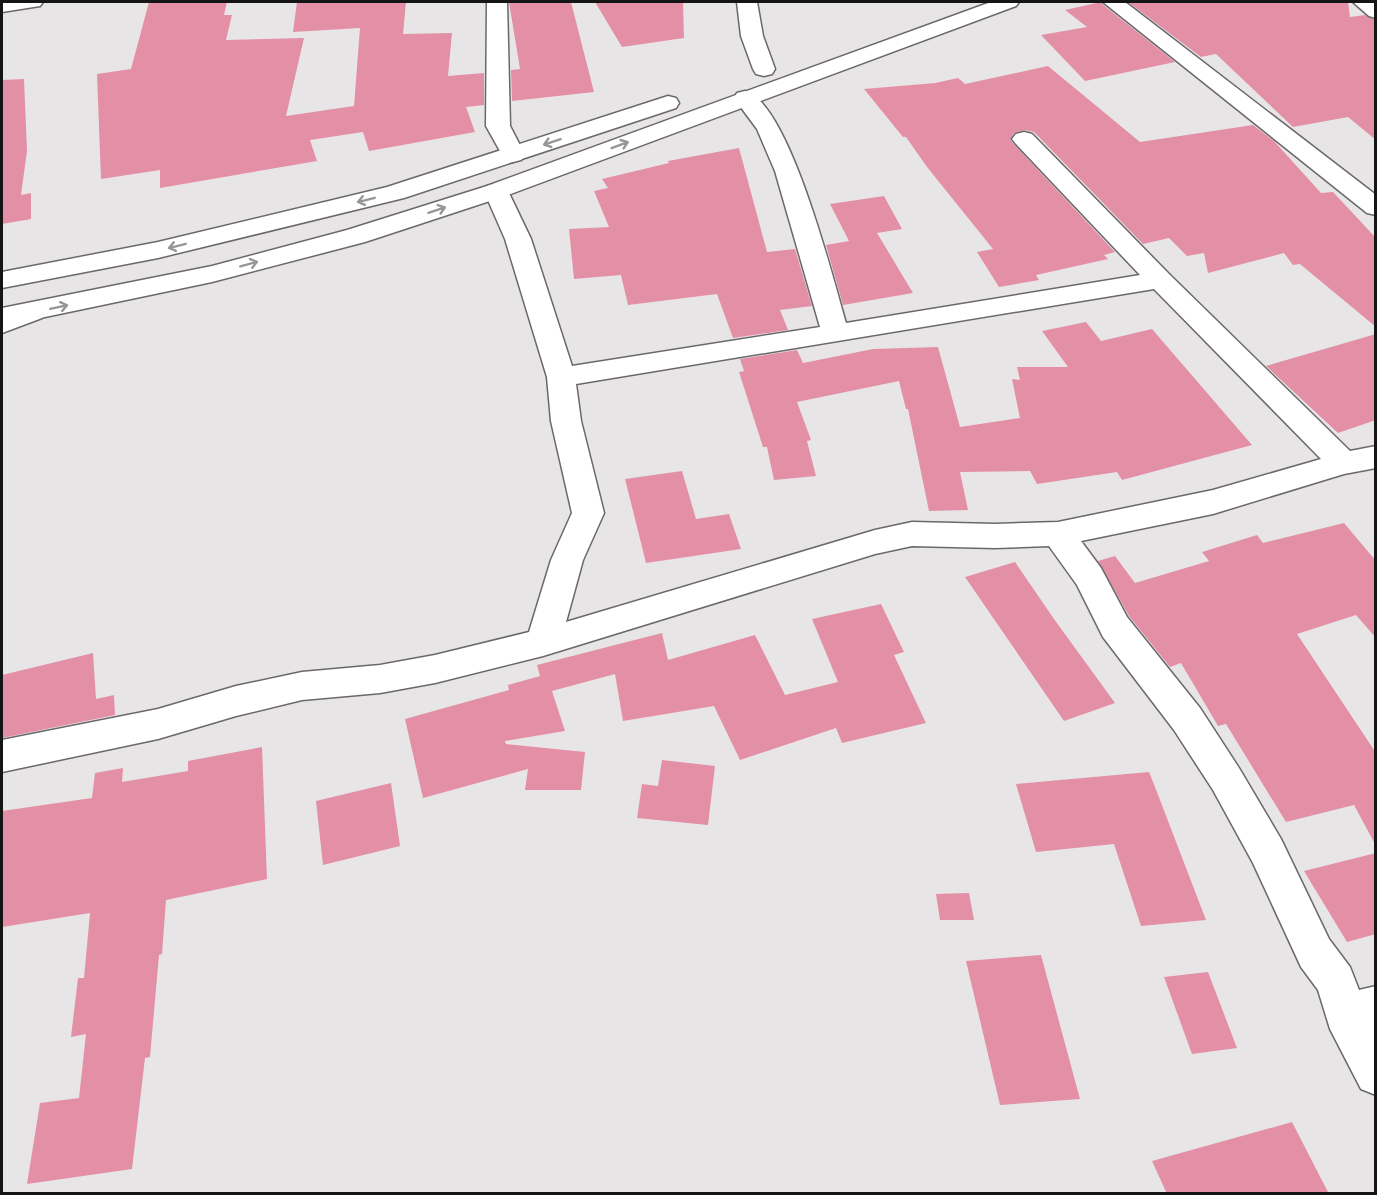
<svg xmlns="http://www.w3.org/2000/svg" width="1377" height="1195" font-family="Barlow,sans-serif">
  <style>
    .building { fill: #e390a7 }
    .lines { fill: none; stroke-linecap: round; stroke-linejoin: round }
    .street-casing { stroke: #6b686b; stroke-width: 3 }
    .secondary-casing { stroke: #6b686b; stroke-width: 3 }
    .primary-casing { stroke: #6b686b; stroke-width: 3 }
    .street { fill: #fff; fill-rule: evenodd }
    .secondary { fill: #fff; fill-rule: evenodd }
    .primary { fill: #fff; fill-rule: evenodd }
    .oneway { stroke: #969696 }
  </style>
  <rect width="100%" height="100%" fill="#e8e5e7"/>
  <path class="building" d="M 149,2 L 227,2 L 224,15 L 232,15 L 226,40 L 304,38 L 286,116 L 354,106 L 360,28 L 293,32 L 297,2 L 406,2 L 403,34 L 452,33 L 448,76 L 484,73 L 484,105 L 466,107 L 475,132 L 369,151 L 363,132 L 310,140 L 317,161 L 160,188 L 160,170 L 101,179 L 97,74 L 131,69 Z
    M 509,2 L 571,2 L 594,92 L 512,101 L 511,70 L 520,69 Z
    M 595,2 L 683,2 L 684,38 L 622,47 Z
    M 1101,2 L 1102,4 L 1175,62 L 1085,81 L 1041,35 L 1087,27 L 1065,10 Z
    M 1128,2 L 1348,2 L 1350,17 L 1365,15 L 1376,20 L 1376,140 L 1348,117 L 1293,127 L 1216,54 L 1201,57 Z
    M 1048,66 L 1140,142 L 1253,125 L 1274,141 L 1321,193 L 1333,192 L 1376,238 L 1376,327 L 1300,264 L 1293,265 L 1284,253 L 1208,273 L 1204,253 L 1187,256 L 1169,238 L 1143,244 L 1034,132 L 1025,130 L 1014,133 L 1010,140 L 1115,252 L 1104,255 L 1108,259 L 1036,275 L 1039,280 L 999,287 L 977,252 L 993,249 L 927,167 L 906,137 L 903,137 L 864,89 L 935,83 L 958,78 L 965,84 Z
    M 24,79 L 27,151 L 21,195 L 31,193 L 31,219 L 2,224 L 2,80 Z
    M 739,148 L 767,252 L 795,249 L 812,306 L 780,310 L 788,330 L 733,338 L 717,294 L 628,305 L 621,275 L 574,279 L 569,229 L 609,227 L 594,191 L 608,188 L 602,179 L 669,163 L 668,161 Z
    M 884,196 L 902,229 L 877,233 L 913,293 L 843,305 L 826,245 L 849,241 L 830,204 Z
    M 1086,322 L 1101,341 L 1152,329 L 1252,445 L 1122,480 L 1117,472 L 1037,484 L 1030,471 L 960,472 L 968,510 L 929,511 L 908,409 L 906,409 L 899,381 L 797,402 L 811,440 L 807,441 L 816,476 L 774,480 L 767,447 L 763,447 L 739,372 L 744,371 L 740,359 L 797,350 L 803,363 L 873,349 L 938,347 L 960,427 L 1020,418 L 1012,379 L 1020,380 L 1017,367 L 1068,367 L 1042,331 Z
    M 1376,334 L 1376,420 L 1338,433 L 1266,366 Z
    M 682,471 L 696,519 L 729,514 L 741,549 L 646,563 L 625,479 Z
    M 1344,523 L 1376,561 L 1376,638 L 1356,615 L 1297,634 L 1376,753 L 1376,846 L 1354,805 L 1286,822 L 1226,724 L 1218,726 L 1181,663 L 1170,667 L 1129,616 L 1098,561 L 1115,556 L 1135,583 L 1209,561 L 1202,552 L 1257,535 L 1263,543 Z
    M 1015,562 L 1054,619 L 1115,703 L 1064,721 L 965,577 Z
    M 881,604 L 904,652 L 894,655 L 926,723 L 842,743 L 836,728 L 740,760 L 714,706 L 623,721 L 615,674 L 552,691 L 565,731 L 505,741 L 506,744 L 585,752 L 581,790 L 525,790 L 528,769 L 423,798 L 405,719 L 509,690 L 508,685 L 540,676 L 537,665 L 662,633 L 668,660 L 755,635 L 785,695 L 838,682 L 812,619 Z
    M 93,653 L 96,699 L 114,695 L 115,715 L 2,738 L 2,675 Z
    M 262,747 L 267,879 L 166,900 L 162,954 L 159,955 L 150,1057 L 145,1058 L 132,1169 L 27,1184 L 40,1103 L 79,1098 L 86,1034 L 71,1037 L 78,978 L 84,978 L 90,913 L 2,927 L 2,811 L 92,798 L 95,773 L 123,768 L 122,782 L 188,771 L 188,761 Z
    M 662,760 L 715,766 L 708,825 L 637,818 L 642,784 L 658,786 Z
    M 1149,772 L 1155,787 L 1206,920 L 1141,926 L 1114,844 L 1036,852 L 1016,784 Z
    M 391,783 L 400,846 L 323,865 L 316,801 Z
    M 1376,853 L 1376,934 L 1347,942 L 1304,871 Z
    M 969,893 L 974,920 L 940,920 L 936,894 Z
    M 1041,955 L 1080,1099 L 1000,1105 L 966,961 Z
    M 1208,972 L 1237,1048 L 1192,1054 L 1164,977 Z
    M 1292,1122 L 1329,1194 L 1167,1194 L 1152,1161 Z"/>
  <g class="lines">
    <defs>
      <path id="street" d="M 2,2 L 43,2 L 40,6 L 2,12 Z
        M 487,2 L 507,2 L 510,126 L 525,155 L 521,160 L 513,162 L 505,160 L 486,126 Z
        M 737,2 L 757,2 L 763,36 L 775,69 L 772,74 L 764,76 L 756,74 L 753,69 L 741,36 Z
        M 1103,2 L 1125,2 L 1376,195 L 1376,215 L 1367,213 Z
        M 1353,2 L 1375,2 L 1376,18 L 1369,16 Z
        M 745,91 C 789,102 833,279 846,323 L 1140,275 L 1016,144 L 1012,139 L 1016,134 L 1024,132 L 1032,134 L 1169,274 L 1350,451 L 1376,446 L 1376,468 L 1344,474 L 1213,514 L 1081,541 L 1101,568 L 1127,617 L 1200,708 L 1239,768 L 1281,839 L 1329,939 L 1350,967 L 1359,990 L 1376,986 L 1376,1095 L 1361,1089 L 1330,1029 L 1318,990 L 1301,967 L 1253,863 L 1213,790 L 1174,730 L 1103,637 L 1077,585 L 1049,546 L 995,548 L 912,546 L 875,554 L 543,656 L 435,683 L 380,693 L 302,700 L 236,716 L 158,739 L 2,772 L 2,740 L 158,709 L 236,686 L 302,672 L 380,665 L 435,655 L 529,632 L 551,560 L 572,513 L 551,421 L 547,377 L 505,239 L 484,191 L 487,186 L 496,184 L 505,186 L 508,191 L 531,239 L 572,366 L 820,327 L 775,171 L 757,129 L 734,98 L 737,93 ZM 1154,289 L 1321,459 L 1213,490 L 1058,522 L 995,524 L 912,522 L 875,530 L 566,622 L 583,560 L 604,513 L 581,421 L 576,384 Z"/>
      <path id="secondary" d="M 991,2 L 1019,2 L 1016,6 L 505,196 L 365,242 L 212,282 L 2,326 L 2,308 L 212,266 L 347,230 L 487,186 Z
        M 668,96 L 676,98 L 679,103 L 676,108 L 404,198 L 158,258 L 2,288 L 2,272 L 158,242 L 387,187 Z"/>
      <path id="primary" d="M 32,303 L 42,306 L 46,312 L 42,318 L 2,333 L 2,314 Z"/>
    </defs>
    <use href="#street" class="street-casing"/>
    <use href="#secondary" class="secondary-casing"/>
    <use href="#primary" class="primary-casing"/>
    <use href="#street" class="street"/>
    <use href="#secondary" class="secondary"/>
    <use href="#primary" class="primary"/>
  </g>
  <defs><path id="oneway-shaft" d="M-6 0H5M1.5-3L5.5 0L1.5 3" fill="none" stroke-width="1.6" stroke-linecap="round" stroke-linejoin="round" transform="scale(1.5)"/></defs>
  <g class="oneway">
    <use href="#oneway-shaft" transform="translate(552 142) rotate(162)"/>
    <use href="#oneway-shaft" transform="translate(620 145) rotate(-20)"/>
    <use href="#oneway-shaft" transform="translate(366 200) rotate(166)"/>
    <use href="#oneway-shaft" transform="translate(437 210) rotate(-18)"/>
    <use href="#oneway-shaft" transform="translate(177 246) rotate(166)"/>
    <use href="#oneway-shaft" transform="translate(249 264) rotate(-15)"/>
    <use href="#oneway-shaft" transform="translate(59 307) rotate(-12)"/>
  </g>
  <rect width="1377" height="1195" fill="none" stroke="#161516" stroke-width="6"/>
</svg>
